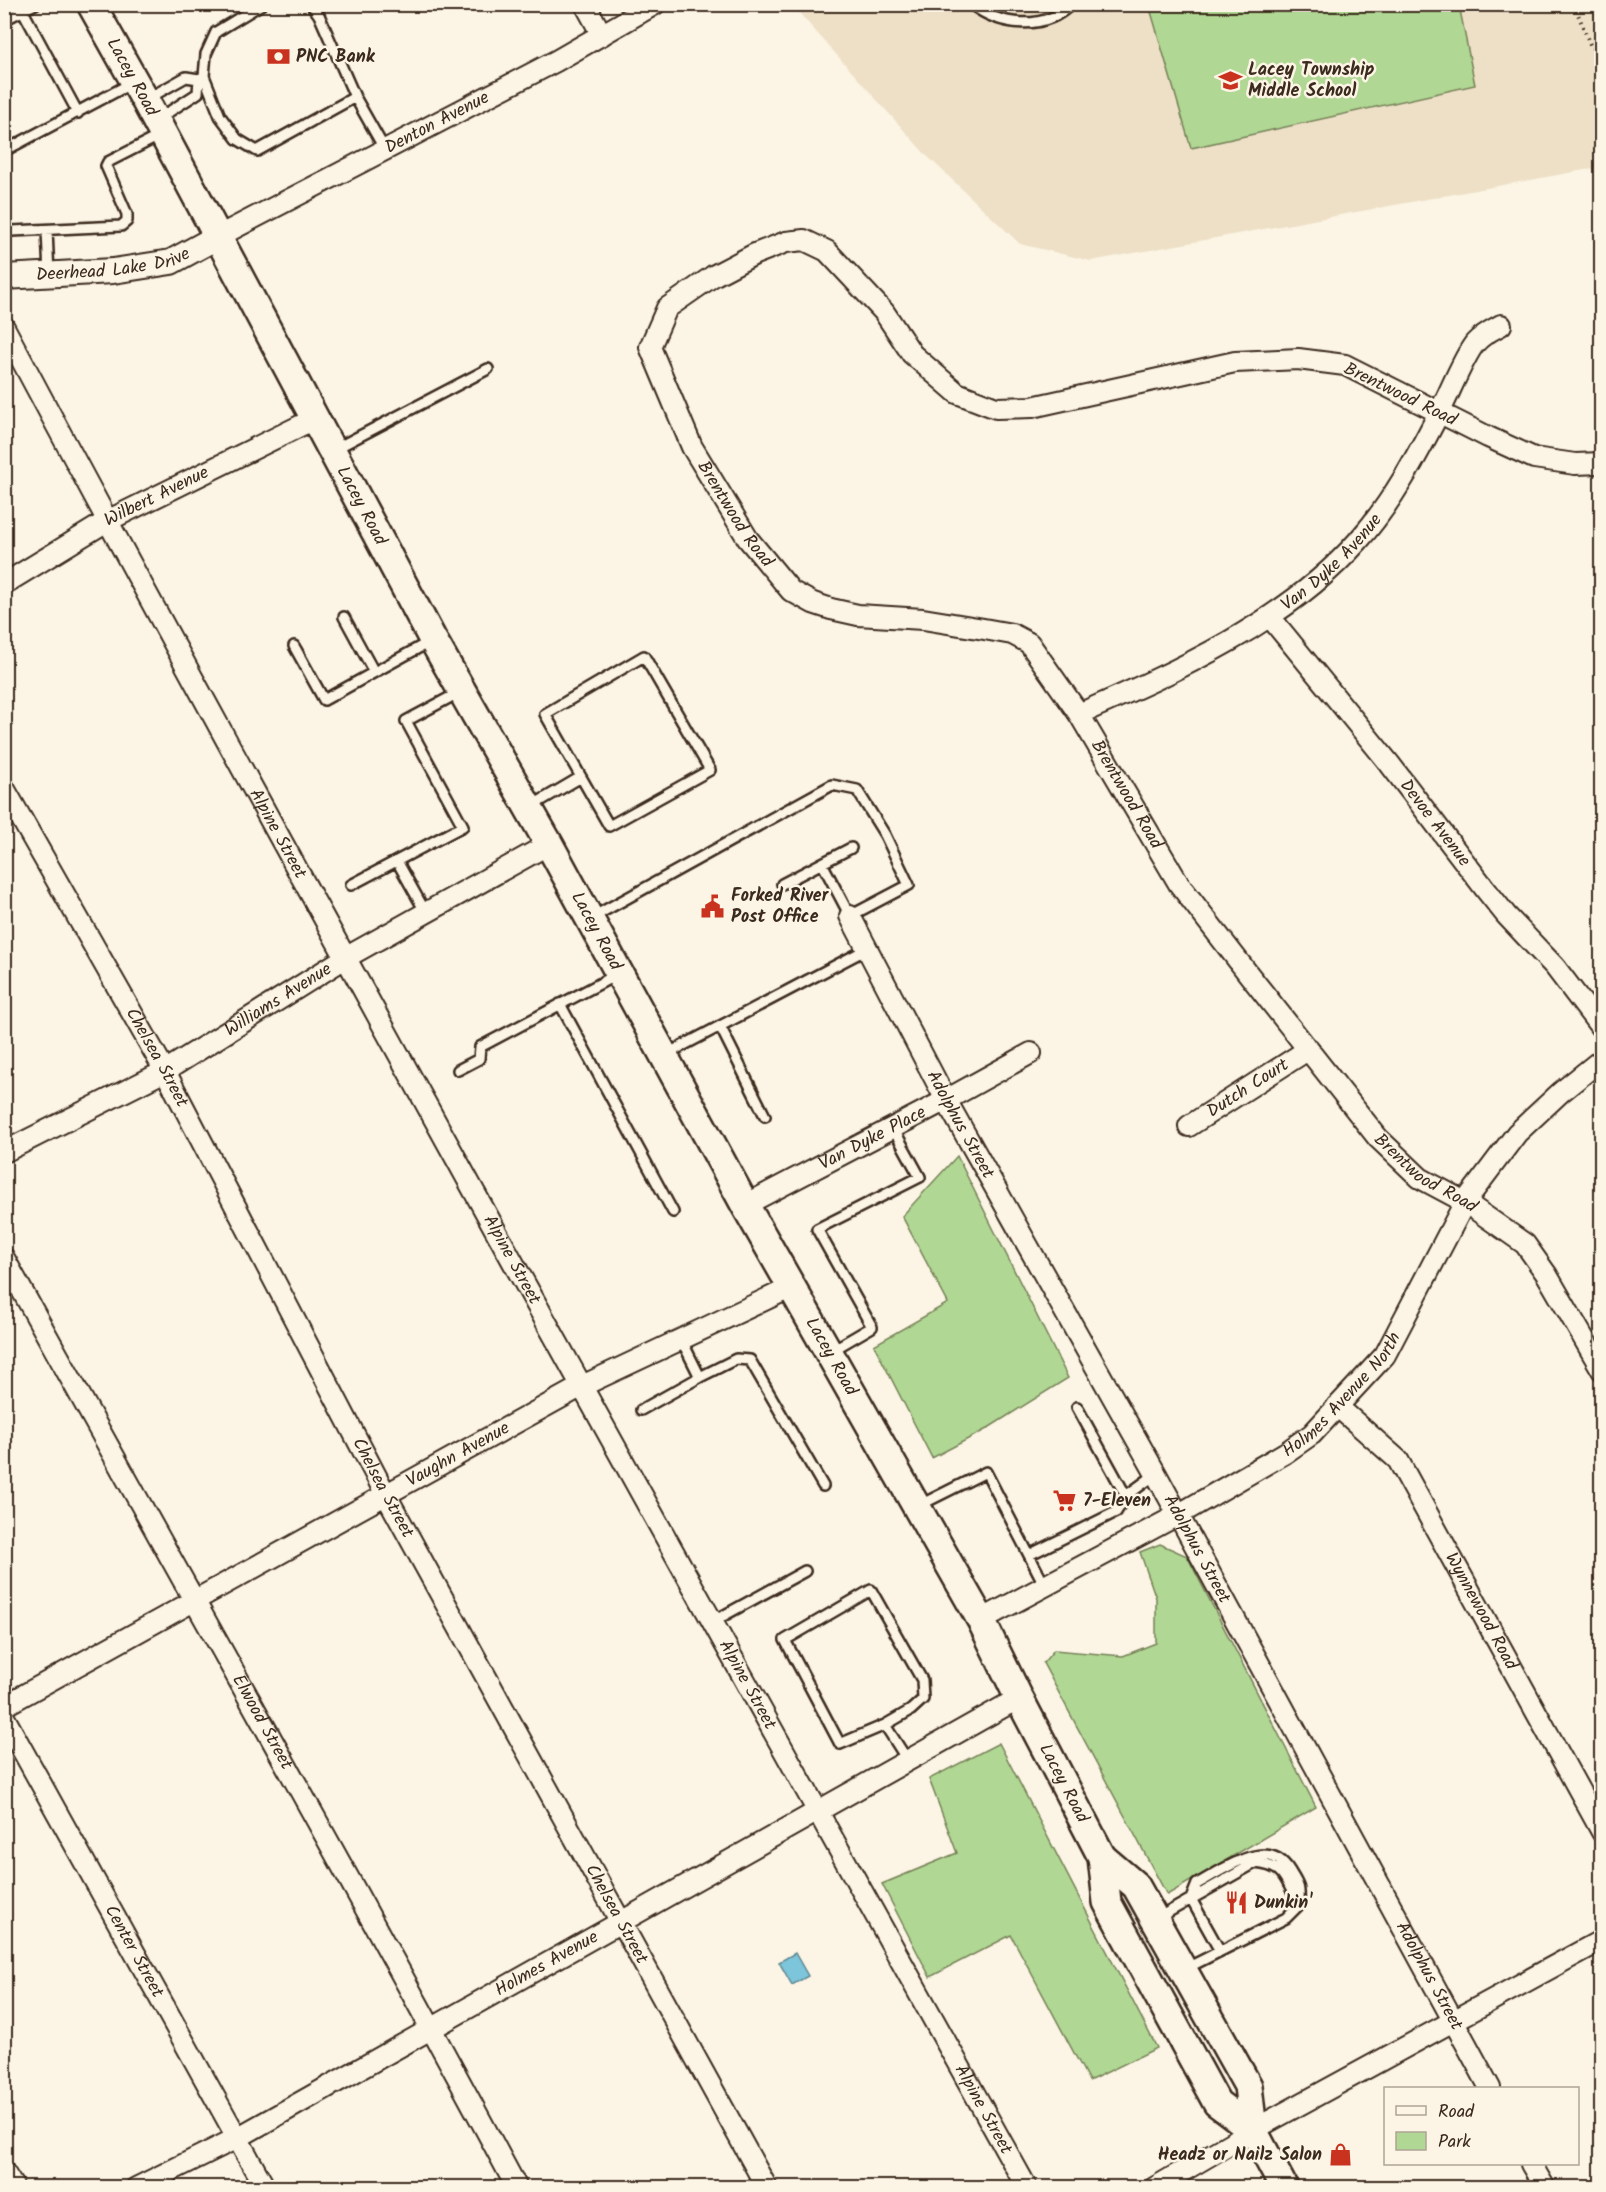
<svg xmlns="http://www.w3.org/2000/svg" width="1606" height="2192" font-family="Kalam,sans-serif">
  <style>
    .built { fill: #eee0c7 }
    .green { fill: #b0d793; stroke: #768058; stroke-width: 1.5 }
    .water { fill: #7bc5db; stroke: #61878f; stroke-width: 1.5 }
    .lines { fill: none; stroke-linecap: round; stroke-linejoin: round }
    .service-casing { stroke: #3b2a1e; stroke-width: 14 }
    .minor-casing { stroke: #3b2a1e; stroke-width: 24 }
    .tertiary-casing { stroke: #3b2a1e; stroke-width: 28 }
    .secondary-casing { stroke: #3b2a1e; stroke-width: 32 }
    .path { stroke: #3b2a1e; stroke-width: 4; stroke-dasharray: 1.5 4.5; stroke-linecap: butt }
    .service { stroke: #fcf5e5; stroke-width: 9 }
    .minor { stroke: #fcf5e5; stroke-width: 20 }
    .tertiary { stroke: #fcf5e5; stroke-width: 24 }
    .secondary { stroke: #fcf5e5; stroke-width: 27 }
    .labels { text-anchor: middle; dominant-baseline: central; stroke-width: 5; stroke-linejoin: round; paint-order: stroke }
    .poi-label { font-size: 18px; font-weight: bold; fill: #3b2a1e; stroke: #fcf5e5; text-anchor: start }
    .street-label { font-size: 18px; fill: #3b2a1e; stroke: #fcf5e5 }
  </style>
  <rect width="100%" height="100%" fill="#fcf5e5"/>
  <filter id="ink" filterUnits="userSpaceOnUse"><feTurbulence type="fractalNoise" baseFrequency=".0167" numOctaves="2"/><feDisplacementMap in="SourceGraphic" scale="12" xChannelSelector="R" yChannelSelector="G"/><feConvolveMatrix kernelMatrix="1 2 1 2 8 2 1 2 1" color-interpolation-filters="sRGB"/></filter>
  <g filter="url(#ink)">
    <path class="built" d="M 792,5 L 1601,5 L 1601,167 L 1091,261 L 1020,244 L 926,155 Z"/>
    <path class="green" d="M 1149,5 L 1459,5 L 1475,85 L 1191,148 Z
      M 957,1156 L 1068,1378 L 985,1430 L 932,1458 L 874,1345 L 948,1303 L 902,1216 Z
      M 1160,1544 L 1187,1556 L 1316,1807 L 1167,1895 L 1043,1663 L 1054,1650 L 1123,1656 L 1156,1643 L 1156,1598 L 1140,1552 Z
      M 999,1743 L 1157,2048 L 1089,2081 L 1011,1935 L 930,1977 L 882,1884 L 957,1853 L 929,1779 Z"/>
    <path class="water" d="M 795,1953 L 808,1976 L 792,1985 L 779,1962 Z"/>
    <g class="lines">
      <defs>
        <path id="service" d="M 262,4 L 216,32 L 206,54 L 204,76 L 220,116 L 237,139 L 257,151 L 355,97 L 385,150
          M 311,4 L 319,15 L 355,97
          M 971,4 C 999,26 1044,32 1071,4
          M 23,11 L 78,113
          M 4,20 L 35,4
          M 147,99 L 186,77 L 199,79 L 204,76
          M 158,119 L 198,93 L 199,79
          M 4,151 L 132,83
          M 4,226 L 12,231 L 121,226 L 127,221 L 127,214 L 106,166 L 108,162 L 161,135
          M 47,230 L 49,275
          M 333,450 L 488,369
          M 344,617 L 374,672
          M 294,646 L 324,700 L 431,641
          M 530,807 L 581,777 L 609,826 L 710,770 L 644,656 L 545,714 L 581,777
          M 397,861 L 426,913
          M 782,884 L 851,848
          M 351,885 L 463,826 L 406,721 L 460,692
          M 591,918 L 832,785 L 857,790 L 885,835 L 909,885 L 850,916 L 822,863
          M 560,1004 L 673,1212
          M 720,1026 L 765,1116
          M 665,1055 L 867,949
          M 458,1070 L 479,1059 L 480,1047 L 616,975
          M 831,1351 L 872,1327 L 817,1229 L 920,1177 L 893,1128
          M 700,1377 L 736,1359 L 750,1360 L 823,1486
          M 1077,1407 L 1126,1496
          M 641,1410 L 700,1377 L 681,1339
          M 918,1506 L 986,1472 L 1045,1586
          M 1029,1555 L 1116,1512 L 1126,1496 L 1156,1474
          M 712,1622 L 805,1571
          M 885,1725 L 840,1744 L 785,1640 L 871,1590 L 922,1680 L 923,1699 L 911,1710 L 885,1725 L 908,1761
          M 1156,1919 L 1255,1863 C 1286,1866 1284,1878 1298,1903
          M 1185,1969 L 1286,1918 L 1299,1905 C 1300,1886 1299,1886 1289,1870 C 1267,1835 1222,1871 1197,1884 L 1191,1899 L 1220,1951"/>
        <g id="minor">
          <path d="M 585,4 L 602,35"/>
          <path id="s1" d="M 217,237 L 556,61 L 655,4"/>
          <path id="s2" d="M 4,327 C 171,642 343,953 514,1264 C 685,1572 855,1880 1027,2188"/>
          <path id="s3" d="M 1602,463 L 1575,464 L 1534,458 L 1488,437 L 1345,365 L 1298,359 L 1235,362 L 1032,407 L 996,408 L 957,393 L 912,354 L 884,312 L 827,251 L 804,240 L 786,242 L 755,254 L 713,276 L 667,308 L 650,347 L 692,447 L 748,539 L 791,591 L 813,603 L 831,609 L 858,615 L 923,619 L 984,629 L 1012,634 L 1029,643 L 1079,714 L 1179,884 L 1250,976 L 1378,1138 L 1420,1178 L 1465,1202 L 1525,1244 L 1547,1275 L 1602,1370"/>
          <path id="s4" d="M 4,584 L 107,521 L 314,419"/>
          <path id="s5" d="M 1270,617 L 1389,763 L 1486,890 L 1506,915 L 1555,967 L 1602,1029"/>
          <path id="s6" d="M 1079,714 C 1175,672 1287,622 1358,541 C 1392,503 1417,456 1440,411 C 1449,394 1464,356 1475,343 C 1483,334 1492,330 1501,325"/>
          <path id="s7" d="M 4,788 L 165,1071 L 386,1495 L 767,2188"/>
          <path id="s8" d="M 850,916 L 946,1100 L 1156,1474 L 1490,2088"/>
          <path id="s9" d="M 1189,1126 L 1309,1049"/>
          <path id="s10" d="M 4,1152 L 165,1071 L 345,958 L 549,844"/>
          <path id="s11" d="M 745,1205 L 946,1100 L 1031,1053"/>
          <path id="s12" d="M 4,1258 C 175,1568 350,1875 517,2188"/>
          <path id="s13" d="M 1337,1406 L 1398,1460 L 1602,1832"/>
          <path id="s14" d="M 981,1620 L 1178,1515 L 1285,1453 L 1312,1434 L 1385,1355 L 1465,1202 L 1517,1133 L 1561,1092 L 1602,1059"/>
          <path id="s15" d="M 4,1706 L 582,1386 L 792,1287"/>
          <path id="s16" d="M 4,1717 L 265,2188"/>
          <path d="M 1531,2164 L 1545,2188"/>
          <path d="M 4,2172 L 14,2188"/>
          <path id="s17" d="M 136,2188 L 237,2138 L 1019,1698"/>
          <path d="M 1154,2188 L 1253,2130 L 1602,1940"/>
        </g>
        <g id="tertiary">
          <path id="s18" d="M 4,277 L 113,271 L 171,262 L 217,237"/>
        </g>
        <g id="secondary">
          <path id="s19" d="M 91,4 L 145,100 L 433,640 L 549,844 L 745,1205 L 981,1620 L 1019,1698 L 1102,1857 L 1107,1902 L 1217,2103 L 1253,2130"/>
          <path d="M 1102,1857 L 1136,1886 L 1248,2086 L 1253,2130 L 1284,2188"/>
        </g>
      </defs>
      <use href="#service" class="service-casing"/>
      <use href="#minor" class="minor-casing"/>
      <use href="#tertiary" class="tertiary-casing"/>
      <use href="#secondary" class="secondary-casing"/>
      <path class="path" d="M 1574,4 L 1591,47 L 1602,53"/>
      <use href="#service" class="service"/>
      <use href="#minor" class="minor"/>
      <use href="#tertiary" class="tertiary"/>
      <use href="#secondary" class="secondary"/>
    </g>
  </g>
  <defs>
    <symbol id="bank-bare" viewBox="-9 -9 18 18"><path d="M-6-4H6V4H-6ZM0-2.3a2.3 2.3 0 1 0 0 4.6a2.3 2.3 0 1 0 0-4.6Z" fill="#c8321e" stroke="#fcf5e5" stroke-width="2.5" paint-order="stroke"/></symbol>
    <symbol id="school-bare" viewBox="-9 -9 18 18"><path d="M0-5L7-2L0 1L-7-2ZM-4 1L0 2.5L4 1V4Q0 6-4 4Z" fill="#c8321e" stroke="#fcf5e5" stroke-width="2.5" paint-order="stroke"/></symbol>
    <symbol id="civic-bare" viewBox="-9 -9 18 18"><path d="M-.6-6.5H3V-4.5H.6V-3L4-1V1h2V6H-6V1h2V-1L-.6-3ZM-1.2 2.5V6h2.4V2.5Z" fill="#c8321e" stroke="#fcf5e5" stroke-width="2.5" paint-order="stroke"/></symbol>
    <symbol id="supermarket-bare" viewBox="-9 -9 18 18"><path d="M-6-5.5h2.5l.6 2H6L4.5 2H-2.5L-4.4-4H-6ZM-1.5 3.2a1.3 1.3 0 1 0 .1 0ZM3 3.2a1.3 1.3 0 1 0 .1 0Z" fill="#c8321e" stroke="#fcf5e5" stroke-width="2.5" paint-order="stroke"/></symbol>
    <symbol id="restaurant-bare" viewBox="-9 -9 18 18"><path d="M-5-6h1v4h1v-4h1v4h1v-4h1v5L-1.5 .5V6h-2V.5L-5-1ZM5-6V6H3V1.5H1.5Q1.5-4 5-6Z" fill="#c8321e" stroke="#fcf5e5" stroke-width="2.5" paint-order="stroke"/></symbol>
    <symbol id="shop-bare" viewBox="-9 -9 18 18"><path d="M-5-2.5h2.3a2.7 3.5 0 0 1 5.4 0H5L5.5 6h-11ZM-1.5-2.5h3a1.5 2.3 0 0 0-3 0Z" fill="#c8321e" stroke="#fcf5e5" stroke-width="2.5" paint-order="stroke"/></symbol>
  </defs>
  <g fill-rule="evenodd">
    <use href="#bank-bare" x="262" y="40" width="33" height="33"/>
    <use href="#school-bare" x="1214" y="64" width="33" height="33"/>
    <use href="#civic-bare" x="696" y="890" width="33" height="33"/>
    <use href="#supermarket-bare" x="1048" y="1484" width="33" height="33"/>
    <use href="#restaurant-bare" x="1220" y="1886" width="33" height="33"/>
    <use href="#shop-bare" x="1324" y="2138" width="33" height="33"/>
  </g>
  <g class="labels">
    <g class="poi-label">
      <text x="296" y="57">PNC Bank</text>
      <text x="1248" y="70">Lacey Township<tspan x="1248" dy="21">Middle School</tspan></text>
      <text x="731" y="896">Forked River<tspan x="731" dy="21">Post Office</tspan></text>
      <text x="1083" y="1501">7-Eleven</text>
      <text x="1254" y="1903">Dunkin'</text>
      <text x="1322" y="2155" text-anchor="end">Headz or Nailz Salon</text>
    </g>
    <g class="street-label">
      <text stroke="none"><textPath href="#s19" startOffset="84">Lacey Road</textPath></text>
      <text stroke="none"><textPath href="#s1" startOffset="248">Denton Avenue</textPath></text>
      <text stroke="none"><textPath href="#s18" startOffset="110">Deerhead Lake Drive</textPath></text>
      <text transform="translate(1400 395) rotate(26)">Brentwood Road</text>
      <text stroke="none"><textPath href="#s4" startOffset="176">Wilbert Avenue</textPath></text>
      <text stroke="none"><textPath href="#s19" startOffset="570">Lacey Road</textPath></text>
      <text stroke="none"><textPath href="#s3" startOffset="1280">Brentwood Road</textPath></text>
      <text stroke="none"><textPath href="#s6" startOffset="297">Van Dyke Avenue</textPath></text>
      <text stroke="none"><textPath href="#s3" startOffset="1802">Brentwood Road</textPath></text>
      <text stroke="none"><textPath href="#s5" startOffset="264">Devoe Avenue</textPath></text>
      <text stroke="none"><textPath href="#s2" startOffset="576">Alpine Street</textPath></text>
      <text stroke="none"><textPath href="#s19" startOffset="1056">Lacey Road</textPath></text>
      <text stroke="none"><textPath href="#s10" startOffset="314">Williams Avenue</textPath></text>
      <text stroke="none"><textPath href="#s7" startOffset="310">Chelsea Street</textPath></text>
      <text stroke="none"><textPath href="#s9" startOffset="70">Dutch Court</textPath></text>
      <text stroke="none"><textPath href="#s8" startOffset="236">Adolphus Street</textPath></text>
      <text stroke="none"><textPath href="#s11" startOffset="144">Van Dyke Place</textPath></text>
      <text stroke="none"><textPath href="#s3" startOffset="2288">Brentwood Road</textPath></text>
      <text stroke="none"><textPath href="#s2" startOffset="1062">Alpine Street</textPath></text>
      <text stroke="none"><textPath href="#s19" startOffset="1542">Lacey Road</textPath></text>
      <text stroke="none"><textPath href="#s14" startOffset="429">Holmes Avenue North</textPath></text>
      <text stroke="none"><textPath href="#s15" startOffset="519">Vaughn Avenue</textPath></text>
      <text stroke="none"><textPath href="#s7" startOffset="796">Chelsea Street</textPath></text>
      <text stroke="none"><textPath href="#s8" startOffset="722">Adolphus Street</textPath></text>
      <text stroke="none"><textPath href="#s13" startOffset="254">Wynnewood Road</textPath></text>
      <text stroke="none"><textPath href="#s2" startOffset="1548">Alpine Street</textPath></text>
      <text stroke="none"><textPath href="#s12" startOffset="531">Elwood Street</textPath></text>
      <text stroke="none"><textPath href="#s19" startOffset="2028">Lacey Road</textPath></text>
      <text stroke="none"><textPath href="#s7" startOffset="1282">Chelsea Street</textPath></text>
      <text stroke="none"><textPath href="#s16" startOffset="268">Center Street</textPath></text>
      <text stroke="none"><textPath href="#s17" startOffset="468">Holmes Avenue</textPath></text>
      <text stroke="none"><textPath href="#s8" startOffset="1208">Adolphus Street</textPath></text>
      <text stroke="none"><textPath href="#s2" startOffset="2034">Alpine Street</textPath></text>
    </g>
  </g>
  <rect width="1606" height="2192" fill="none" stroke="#fcf5e5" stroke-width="24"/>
  <rect x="12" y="12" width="1582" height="2168" fill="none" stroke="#3b2a1e" stroke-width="2" filter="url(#ink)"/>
  <rect x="1384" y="2087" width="195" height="78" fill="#fcf5e5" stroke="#afa495" stroke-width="1.5"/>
  <rect x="1396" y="2106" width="30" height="9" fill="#fcf5e5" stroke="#afa495" stroke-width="1.5"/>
  <text x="1438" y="2117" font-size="18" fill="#3b2a1e">Road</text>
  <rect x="1396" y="2132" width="30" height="18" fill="#b0d793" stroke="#afa495" stroke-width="1.5"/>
  <text x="1438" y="2147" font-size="18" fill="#3b2a1e">Park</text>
</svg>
